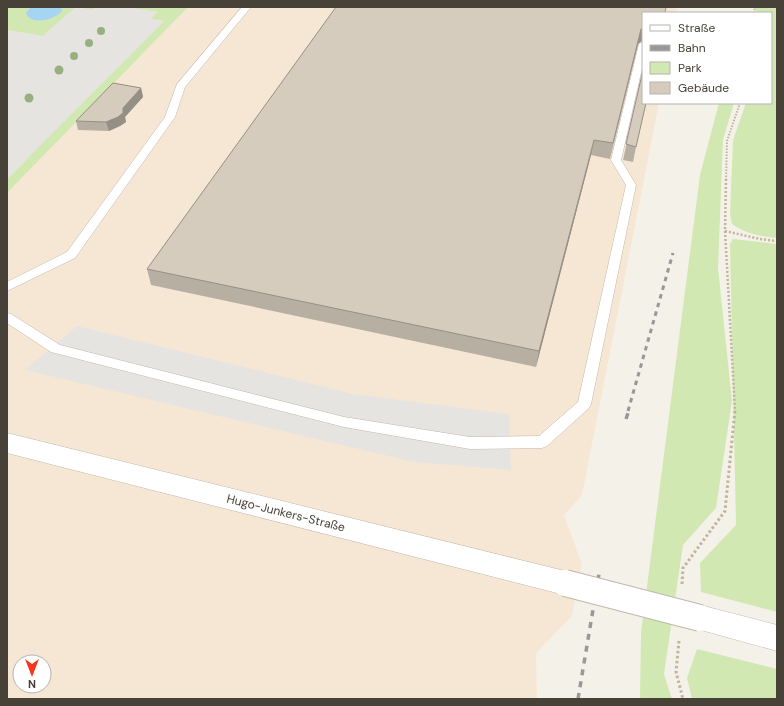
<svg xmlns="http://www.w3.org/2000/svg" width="784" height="706" font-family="'DM Sans',sans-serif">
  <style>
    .commercial { fill: #f6e7d5; fill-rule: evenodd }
    .green { fill: #d2e8b2 }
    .parking { fill: #e6e4e1 }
    .water { fill: #a6d5f1 }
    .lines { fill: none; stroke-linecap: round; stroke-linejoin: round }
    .service-casing { stroke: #c0b8ac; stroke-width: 1 }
    .tertiary-casing { stroke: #c0b8ac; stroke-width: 1 }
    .path-far2 { stroke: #c2b39d; stroke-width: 2; stroke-dasharray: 1.5 1.5; stroke-linecap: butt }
    .path-far1 { stroke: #c2b39d; stroke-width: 2.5; stroke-dasharray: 2 2; stroke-linecap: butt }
    .path { stroke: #c2b39d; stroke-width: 3; stroke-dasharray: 2.5 2.5; stroke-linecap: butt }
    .service { fill: #fff; fill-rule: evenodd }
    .tertiary { fill: #fff; fill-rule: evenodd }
    .rail-far1 { stroke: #989898; stroke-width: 3; stroke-dasharray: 4.5 4.5; stroke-linecap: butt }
    .rail { stroke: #989898; stroke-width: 3.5; stroke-dasharray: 6 6; stroke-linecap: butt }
    .tertiary-bridge-casing { stroke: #c0b8ac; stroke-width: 28; stroke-linecap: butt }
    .tertiary-bridge { stroke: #fff; stroke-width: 26 }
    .tree { fill: #97b080 }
    .wall { fill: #b8afa3 }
    .shaded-wall { fill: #968f85 }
    .building { fill: #d6ccbe; stroke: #968f85 }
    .labels { text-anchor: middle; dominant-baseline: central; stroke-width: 3; stroke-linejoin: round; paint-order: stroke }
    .street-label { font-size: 12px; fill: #484137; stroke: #fff }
  </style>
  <rect width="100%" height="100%" fill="#f4f1e9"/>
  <path class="commercial" d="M 7,7 L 677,7 L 676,13 L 643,13 L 643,103 L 659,103 L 582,495 L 564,515 L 582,564 L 572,616 L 536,653 L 537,699 L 7,699 ZM 20,662 L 44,662 L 44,686 L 20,686 Z"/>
  <path class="green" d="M 12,7 L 96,7 L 93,10 L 76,7 L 46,33 L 52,38 L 7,30 L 7,8 Z
    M 124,7 L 188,7 L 7,193 L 7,179 L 163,21 L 151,19 L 157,12 Z
    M 754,7 L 777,7 L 777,240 L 777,238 C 760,236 746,234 732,224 L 730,214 L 733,140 L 746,103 L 771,103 L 771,13 L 758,13 Z
    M 719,103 L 734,103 L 723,140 L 718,268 L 732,401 L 716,508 L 683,545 L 664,674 L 672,699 L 640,699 L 641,633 L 700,175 Z
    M 733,239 L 777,244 L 777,612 L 701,592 L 700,563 L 736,525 L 730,244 Z
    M 697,649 L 777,669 L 777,699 L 692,699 L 687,678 Z"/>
  <path class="parking" d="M 76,7 L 93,10 L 96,7 L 124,7 L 157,12 L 151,19 L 164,21 L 7,179 L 7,30 L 43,36 Z
    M 77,326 L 353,394 L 509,414 L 511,470 L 414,462 L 25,370 Z"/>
  <path class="water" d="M 31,7 L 61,7 L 62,11 C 55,20 30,26 26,13 Z"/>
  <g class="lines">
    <defs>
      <path id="service" d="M 242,7 L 251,7 L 185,87 L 175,117 L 75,258 L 7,291 L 7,282 L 67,252 L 165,117 L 177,84 Z
        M 643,41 L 643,64 L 621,160 L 636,185 L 591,404 L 589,408 L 547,446 L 542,448 L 470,449 L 344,427 L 51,352 L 7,323 L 7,313 L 11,314 L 60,345 L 344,417 L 470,437 L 539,436 L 578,402 L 626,185 L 611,160 L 639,44 Z"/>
      <path id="tertiary" d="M 7,433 L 565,571 L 575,574 L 579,583 L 575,592 L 565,595 L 7,453 Z
        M 700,605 L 777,625 L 777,651 L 690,627 L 686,618 L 690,609 Z"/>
    </defs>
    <use href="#service" class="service-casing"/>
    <use href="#tertiary" class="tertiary-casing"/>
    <path class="path-far2" d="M 754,13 L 755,7
      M 726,180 L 727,141 L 740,103"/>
    <path class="path-far1" d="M 726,179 L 725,231 L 735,411
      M 725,231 L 760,239 L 777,241"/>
    <path class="path" d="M 682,584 L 683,568 L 725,511 L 735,410
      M 679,641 L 676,672 L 683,699"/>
    <use href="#service" class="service"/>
    <use href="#tertiary" class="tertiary"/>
    <path class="rail-far1" d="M 628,411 L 673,253"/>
    <path class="rail" d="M 626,419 L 629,410
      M 578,699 L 599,574"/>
    <defs>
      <path id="tertiary-bridge" d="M 565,583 L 700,618"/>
    </defs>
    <use href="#tertiary-bridge" class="tertiary-bridge-casing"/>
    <use href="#tertiary-bridge" class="tertiary-bridge"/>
  </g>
  <g class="tree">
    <circle cx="101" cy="31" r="4"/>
    <circle cx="89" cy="43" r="4"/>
    <circle cx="74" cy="56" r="4"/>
    <circle cx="59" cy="70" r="4.5"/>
    <circle cx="29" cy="98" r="4.5"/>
  </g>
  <path class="wall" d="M 643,13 L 638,44 L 610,159 L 591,155 L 536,367 L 151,285 L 147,269 Z
    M 643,70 L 636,147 L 633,162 L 623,160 Z
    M 141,88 L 143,97 L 125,117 L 126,122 L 120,126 L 109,131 L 78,130 L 76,121 Z"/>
  <path class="shaded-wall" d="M 643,27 L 643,40 L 638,44 L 610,159 L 641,29 Z
    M 141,88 L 143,97 L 125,117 L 126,122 L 120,126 L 109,131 L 106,122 L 123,108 Z
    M 594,140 L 591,155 L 536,367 L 539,351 Z"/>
  <path class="building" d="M 336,7 L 666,7 L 665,13 L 643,13 L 643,27 L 641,29 L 613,143 L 594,140 L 539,351 L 147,269 Z
    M 643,70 L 643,103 L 646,103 L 636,147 L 626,144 Z
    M 113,83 L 141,88 L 123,108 L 123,113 L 118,117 L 106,122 L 76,121 Z"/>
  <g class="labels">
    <g class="street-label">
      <text transform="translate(286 513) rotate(14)">Hugo-Junkers-Straße</text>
    </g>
  </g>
  <rect width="784" height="706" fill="none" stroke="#484137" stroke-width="16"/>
  <rect x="642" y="12" width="130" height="92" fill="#ffffff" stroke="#b6b3af"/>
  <rect x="650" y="25" width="20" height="6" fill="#ffffff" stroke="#b6b3af"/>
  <text x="678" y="32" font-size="12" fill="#484137">Straße</text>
  <rect x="650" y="45" width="20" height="6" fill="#989898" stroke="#b6b3af"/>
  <text x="678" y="52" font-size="12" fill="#484137">Bahn</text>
  <rect x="650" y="62" width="20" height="12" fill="#d2e8b2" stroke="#b6b3af"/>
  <text x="678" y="72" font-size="12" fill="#484137">Park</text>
  <rect x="650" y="82" width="20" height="12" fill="#d6ccbe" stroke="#b6b3af"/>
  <text x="678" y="92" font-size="12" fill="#484137">Gebäude</text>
  <g transform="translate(32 674) rotate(180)"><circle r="19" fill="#ffffff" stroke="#b6b3af"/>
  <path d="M0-3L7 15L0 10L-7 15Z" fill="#f9351b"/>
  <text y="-6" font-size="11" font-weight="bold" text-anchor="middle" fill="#484137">N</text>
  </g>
</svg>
